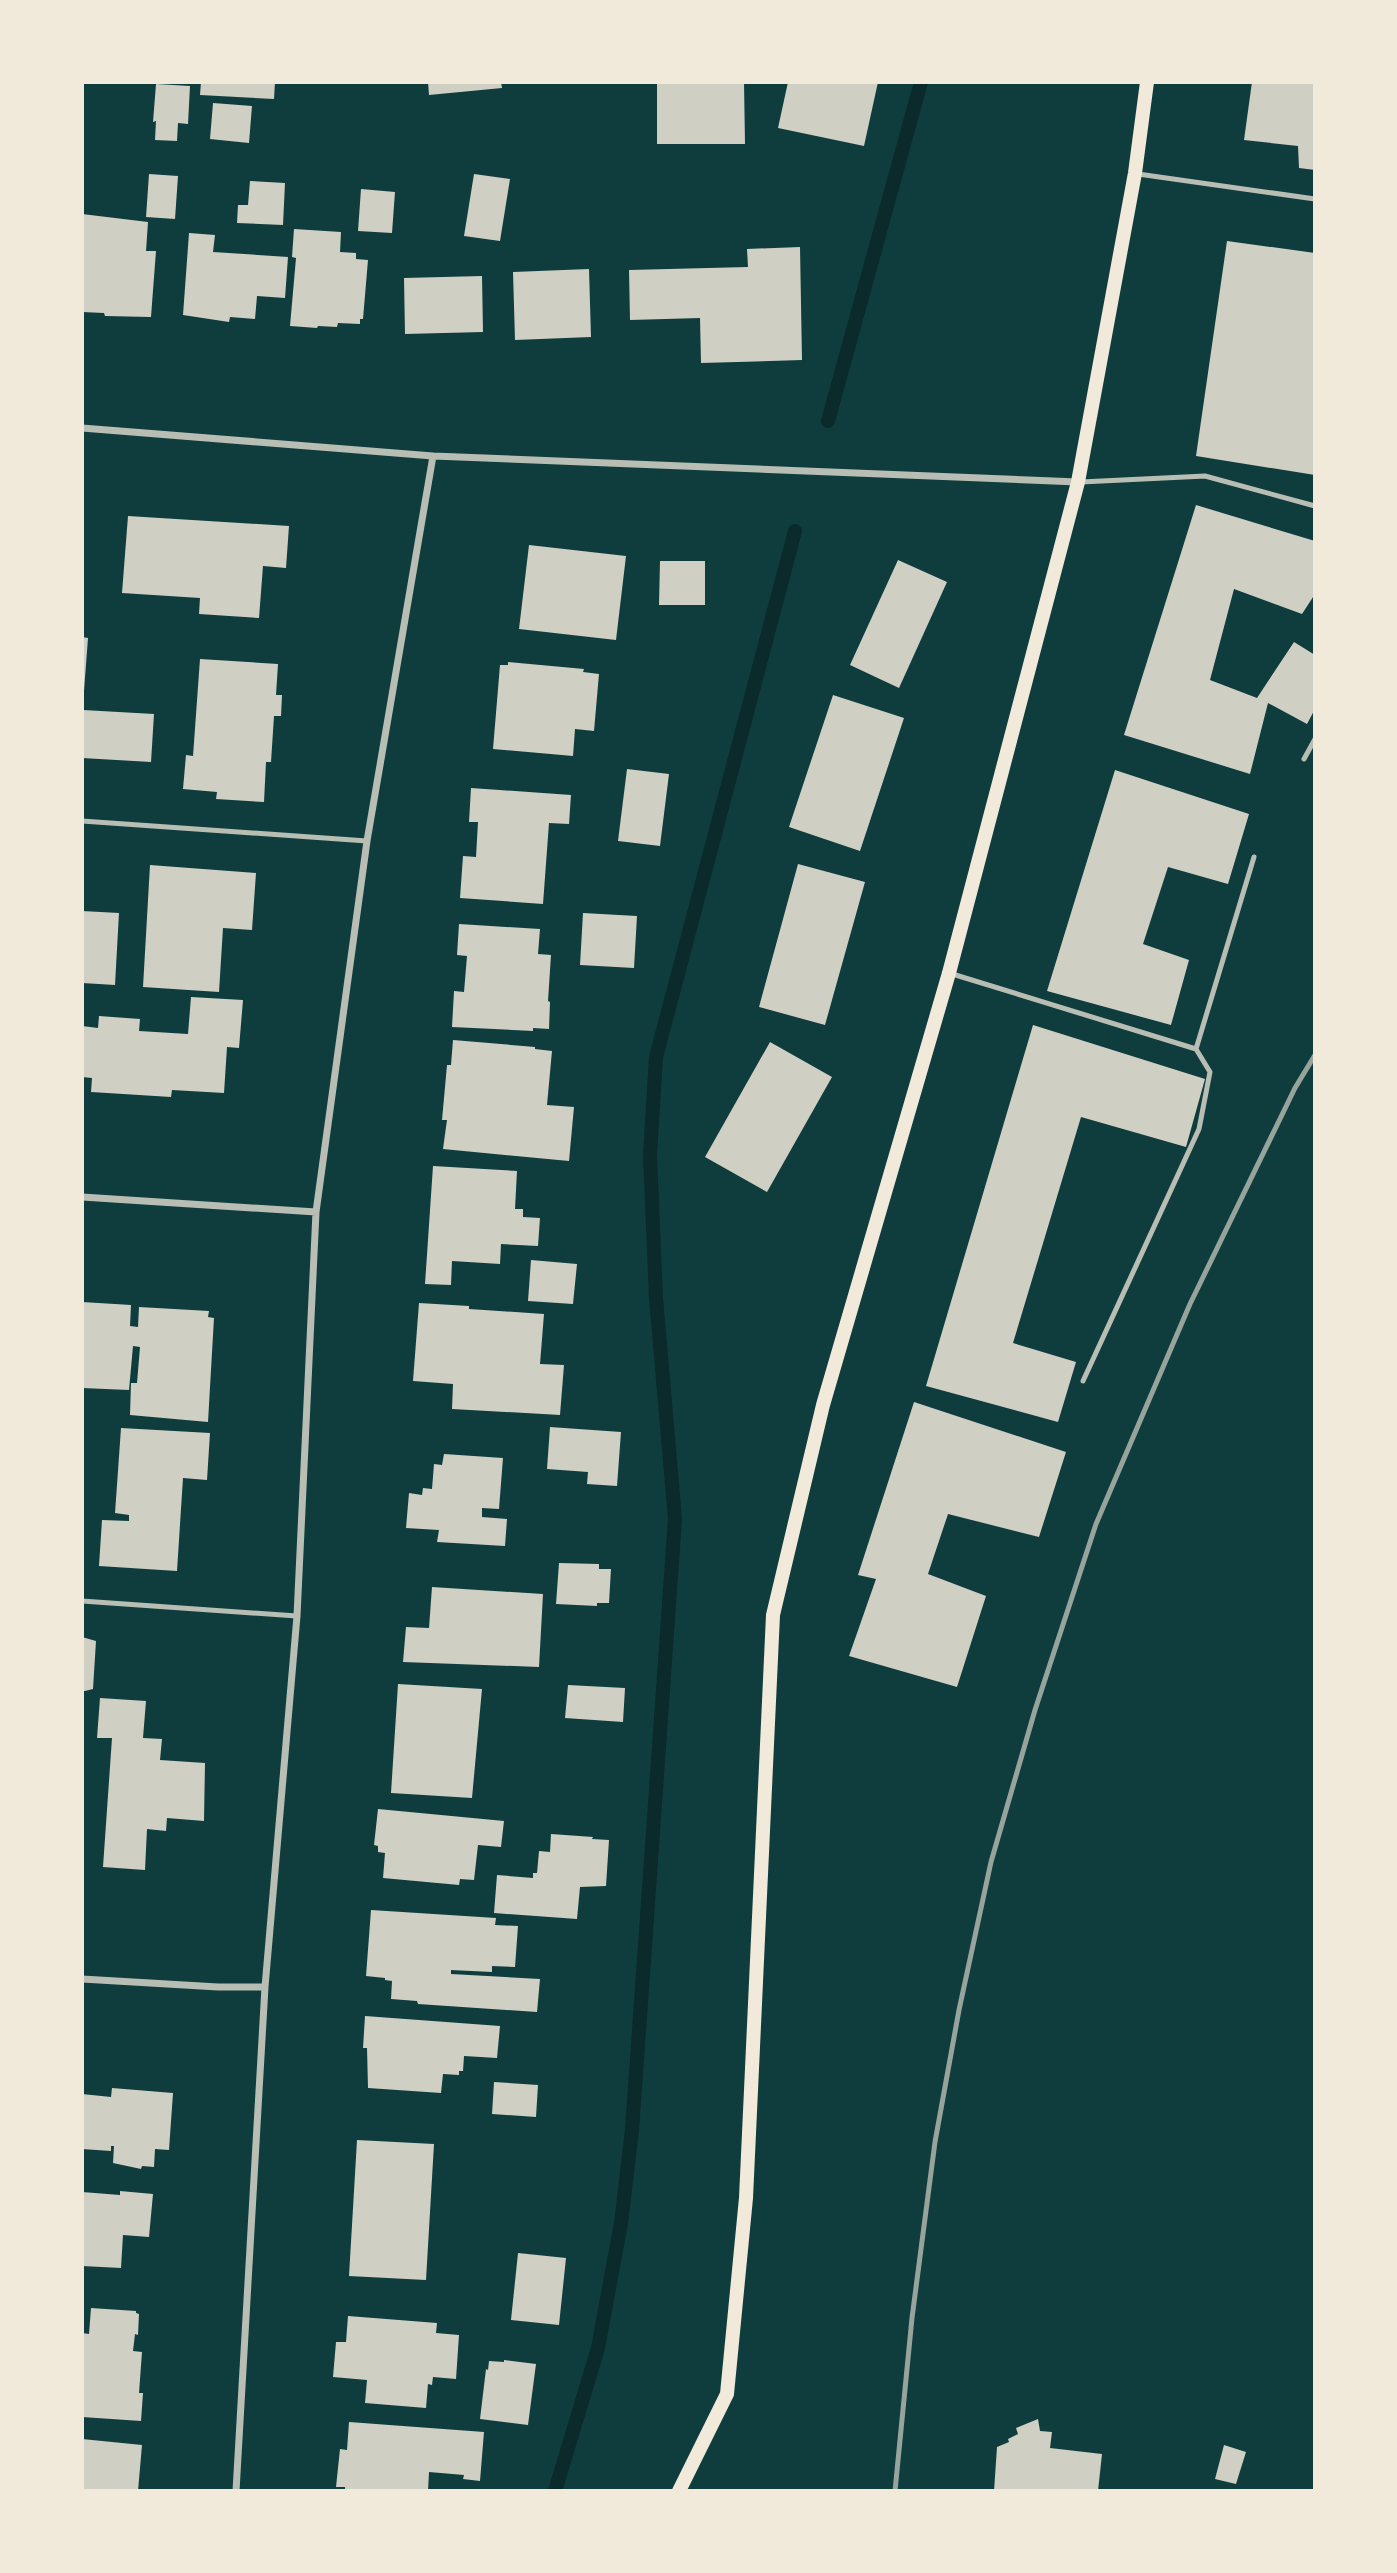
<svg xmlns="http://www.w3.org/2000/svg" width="1397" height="2573" font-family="'Golos Text',sans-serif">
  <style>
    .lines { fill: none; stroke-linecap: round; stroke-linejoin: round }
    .stream { stroke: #0a2a2b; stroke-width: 14 }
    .building { fill: #cfcfc3 }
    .service { stroke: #b8beb3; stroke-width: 5 }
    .minor { stroke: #b8beb3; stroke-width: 7 }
    .secondary { stroke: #f1e9da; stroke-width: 14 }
    .rail { stroke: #97a49c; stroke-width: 5 }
  </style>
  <rect width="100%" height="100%" fill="#0f3d3e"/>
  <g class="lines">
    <path class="stream" d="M 828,421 L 921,82
      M 555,2491 L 598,2348 L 621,2223 L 632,2130 L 675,1519 L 656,1298 L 650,1154 L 656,1057 L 795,531"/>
  </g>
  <path class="building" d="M 201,82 L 275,82 L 274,99 L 200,95 Z
    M 428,82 L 501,82 L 502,88 L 429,95 Z
    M 657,82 L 744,82 L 745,144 L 657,144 Z
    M 788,82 L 878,82 L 864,146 L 778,128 Z
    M 1252,82 L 1315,82 L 1315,170 L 1299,168 L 1298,146 L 1244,140 Z
    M 156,84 L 190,86 L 188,124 L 178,123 L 177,141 L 155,140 L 156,121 L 153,122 Z
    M 213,103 L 252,106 L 249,143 L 210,139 Z
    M 149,174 L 178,176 L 175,219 L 146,217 Z
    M 474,174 L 510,179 L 500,241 L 464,236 Z
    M 250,181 L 285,183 L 283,225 L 237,223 L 238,205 L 248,205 Z
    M 361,189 L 395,192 L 392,233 L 358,231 Z
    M 82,214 L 148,222 L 146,251 L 156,251 L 151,317 L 105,316 L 104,313 L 82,312 Z
    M 294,229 L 341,232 L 340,252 L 356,253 L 356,259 L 368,260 L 363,319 L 360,319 L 360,324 L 338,323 L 337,327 L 318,326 L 317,328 L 290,326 L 296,258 L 292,257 Z
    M 189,233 L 215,235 L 213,252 L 288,257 L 285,298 L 257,296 L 255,319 L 230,317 L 229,322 L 183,315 Z
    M 1227,241 L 1315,253 L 1315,475 L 1196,456 Z
    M 800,247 L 802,360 L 701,363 L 700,318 L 630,320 L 629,270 L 748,267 L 747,249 Z
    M 589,269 L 591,337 L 515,340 L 513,272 Z
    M 482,276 L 483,332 L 405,334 L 404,278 Z
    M 1196,505 L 1315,541 L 1315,594 L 1302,614 L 1234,589 L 1210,680 L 1257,698 L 1294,642 L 1315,655 L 1315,709 L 1307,724 L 1268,703 L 1250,774 L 1124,735 Z
    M 128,516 L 289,526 L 286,568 L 263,566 L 259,618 L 199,614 L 200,598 L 122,593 Z
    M 529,545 L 626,556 L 616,640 L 519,629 Z
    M 898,560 L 947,582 L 899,688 L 850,665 Z
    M 660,561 L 705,561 L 705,605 L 659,605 Z
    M 82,637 L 88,638 L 84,691 L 82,691 Z
    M 200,659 L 278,664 L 276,695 L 282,695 L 281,716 L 274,716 L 271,762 L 266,762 L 264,802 L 216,799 L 217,792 L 183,789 L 186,755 L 193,756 Z
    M 508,662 L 584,669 L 583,672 L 599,674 L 594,731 L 575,729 L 573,756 L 493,749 L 500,665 L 508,665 Z
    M 833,695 L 904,718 L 860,851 L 789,827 Z
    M 83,710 L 154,714 L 151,762 L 82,758 Z
    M 627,769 L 669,774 L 660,846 L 618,841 Z
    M 1115,770 L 1249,814 L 1228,884 L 1168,867 L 1143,944 L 1189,960 L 1171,1025 L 1047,991 Z
    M 471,788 L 571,795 L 569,824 L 549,823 L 543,904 L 460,898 L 463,856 L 476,857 L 478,822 L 469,822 Z
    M 798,864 L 865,882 L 825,1025 L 759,1007 Z
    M 150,865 L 256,873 L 252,930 L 223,928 L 219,992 L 143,987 Z
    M 82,911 L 119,913 L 115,985 L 82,983 Z
    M 583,913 L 637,916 L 634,968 L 580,965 Z
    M 459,924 L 540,929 L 538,954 L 551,955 L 548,1001 L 550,1002 L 549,1029 L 533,1028 L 533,1031 L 452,1027 L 454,991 L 464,992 L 467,956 L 457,955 Z
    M 191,997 L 243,1000 L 239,1048 L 227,1047 L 224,1093 L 172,1090 L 171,1097 L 91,1092 L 92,1078 L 82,1077 L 82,1026 L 98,1028 L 99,1016 L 140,1019 L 139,1031 L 188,1034 Z
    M 1033,1025 L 1205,1079 L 1186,1147 L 1081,1117 L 1013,1343 L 1076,1362 L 1058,1422 L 926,1386 Z
    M 453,1040 L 535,1047 L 535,1049 L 552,1051 L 547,1105 L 574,1107 L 569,1161 L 443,1149 L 447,1120 L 442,1120 L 447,1065 L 451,1065 Z
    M 770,1042 L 832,1077 L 767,1192 L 705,1157 Z
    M 433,1166 L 517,1171 L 515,1209 L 523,1209 L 523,1217 L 540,1218 L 538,1246 L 501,1244 L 500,1264 L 452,1261 L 451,1285 L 425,1284 Z
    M 531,1260 L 577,1264 L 573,1304 L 528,1301 Z
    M 82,1302 L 131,1305 L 130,1326 L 138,1327 L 139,1307 L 209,1311 L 208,1317 L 214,1318 L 208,1422 L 130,1415 L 131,1383 L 137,1383 L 140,1347 L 133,1346 L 129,1390 L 82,1388 Z
    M 419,1303 L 469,1306 L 469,1309 L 544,1314 L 540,1364 L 564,1365 L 560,1415 L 452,1409 L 453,1384 L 413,1381 Z
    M 914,1402 L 1066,1452 L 1039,1537 L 948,1514 L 928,1574 L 986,1596 L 957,1687 L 849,1656 L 876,1579 L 858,1575 Z
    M 550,1427 L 621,1432 L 617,1486 L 587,1484 L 588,1472 L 547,1469 Z
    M 121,1428 L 210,1433 L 207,1480 L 183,1478 L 177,1571 L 99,1566 L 102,1520 L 129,1521 L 129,1515 L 115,1513 Z
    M 444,1454 L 503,1458 L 499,1509 L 482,1508 L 482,1517 L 507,1519 L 505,1546 L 437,1542 L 439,1530 L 406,1528 L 409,1493 L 422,1495 L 423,1488 L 432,1489 L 434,1464 L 442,1465 Z
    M 559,1563 L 599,1564 L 599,1569 L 611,1569 L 609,1603 L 597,1603 L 597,1606 L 556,1604 Z
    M 432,1587 L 543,1594 L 539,1667 L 403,1662 L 406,1627 L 429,1628 Z
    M 82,1637 L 96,1641 L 93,1689 L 85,1691 L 82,1691 Z
    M 398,1684 L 482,1689 L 472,1798 L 391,1793 Z
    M 568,1685 L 625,1688 L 623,1722 L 565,1718 Z
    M 100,1698 L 146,1701 L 143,1738 L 162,1739 L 160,1760 L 205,1763 L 204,1821 L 167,1818 L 166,1831 L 147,1829 L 145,1870 L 103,1867 L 112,1738 L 97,1738 Z
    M 378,1809 L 504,1821 L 501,1847 L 478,1845 L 474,1880 L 460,1879 L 459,1885 L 383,1878 L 385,1853 L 378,1852 L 378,1846 L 374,1845 Z
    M 551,1834 L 593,1837 L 592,1839 L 609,1840 L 606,1886 L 580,1887 L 577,1919 L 494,1913 L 497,1875 L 533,1878 L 533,1873 L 537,1873 L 539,1851 L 550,1852 Z
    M 371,1910 L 496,1918 L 495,1925 L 518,1926 L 515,1967 L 492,1966 L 492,1972 L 451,1970 L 451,1974 L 540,1979 L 537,2012 L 418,2004 L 417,2001 L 391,1999 L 392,1981 L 385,1980 L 385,1978 L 366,1976 Z
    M 365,2016 L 500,2026 L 497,2058 L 464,2056 L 463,2071 L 459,2071 L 459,2075 L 443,2074 L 441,2093 L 368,2088 L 367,2048 L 363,2048 Z
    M 494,2082 L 538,2085 L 536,2117 L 492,2114 Z
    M 112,2088 L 173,2093 L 169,2150 L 155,2149 L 154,2167 L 142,2166 L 141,2169 L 113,2163 L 114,2146 L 111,2146 L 111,2151 L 82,2149 L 82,2094 L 111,2097 Z
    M 357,2140 L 434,2144 L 426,2280 L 349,2276 Z
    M 120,2191 L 153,2194 L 149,2237 L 123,2235 L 121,2268 L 82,2266 L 82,2192 L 120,2195 Z
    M 518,2253 L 566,2258 L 559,2325 L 511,2320 Z
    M 91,2308 L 136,2311 L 136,2313 L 139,2314 L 138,2335 L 135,2334 L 133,2351 L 142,2352 L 139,2393 L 143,2393 L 141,2421 L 82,2417 L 82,2333 L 89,2334 Z
    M 348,2316 L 437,2323 L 436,2333 L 459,2335 L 456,2379 L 433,2377 L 432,2385 L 428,2384 L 426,2408 L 365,2403 L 367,2380 L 333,2377 L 336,2342 L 346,2342 Z
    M 504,2360 L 536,2364 L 528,2425 L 480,2419 L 486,2369 L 488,2370 L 489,2361 L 504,2362 Z
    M 1038,2419 L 1040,2431 L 1052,2432 L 1050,2448 L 1102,2454 L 1098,2491 L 994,2491 L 997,2447 L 1009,2442 L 1008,2439 L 1018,2434 L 1016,2428 Z
    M 349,2422 L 484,2432 L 480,2481 L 463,2479 L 464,2475 L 429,2472 L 428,2491 L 345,2491 L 345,2487 L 336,2487 L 340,2449 L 347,2450 Z
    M 82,2439 L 142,2445 L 138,2491 L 82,2491 Z
    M 1224,2445 L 1246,2452 L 1236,2484 L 1215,2479 Z"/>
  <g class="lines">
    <path class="service" d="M 1138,174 L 1315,199
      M 1081,482 L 1205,476 L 1315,506
      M 1304,759 L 1315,739
      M 82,821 L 367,841
      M 949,973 L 1196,1049 L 1254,857
      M 1083,1381 L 1199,1129 L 1210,1072 L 1196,1049
      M 82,1601 L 297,1616"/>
    <path class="minor" d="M 82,428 L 433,456 L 1078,482
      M 82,1197 L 316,1212
      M 82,1979 L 218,1987 L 265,1987
      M 236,2491 L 265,1987 L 297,1616 L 316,1212 L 367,841 L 433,456"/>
    <path class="secondary" d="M 679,2491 L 727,2394 L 746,2198 L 773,1615 L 823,1405 L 949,973 L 1078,482 L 1135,173 L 1147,82"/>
    <path class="rail" d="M 895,2491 L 912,2318 L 935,2142 L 959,2010 L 991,1862 L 1035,1710 L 1096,1524 L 1190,1304 L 1295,1088 L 1315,1055"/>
  </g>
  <rect width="1397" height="2573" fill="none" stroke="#f1e9da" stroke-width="168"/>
</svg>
